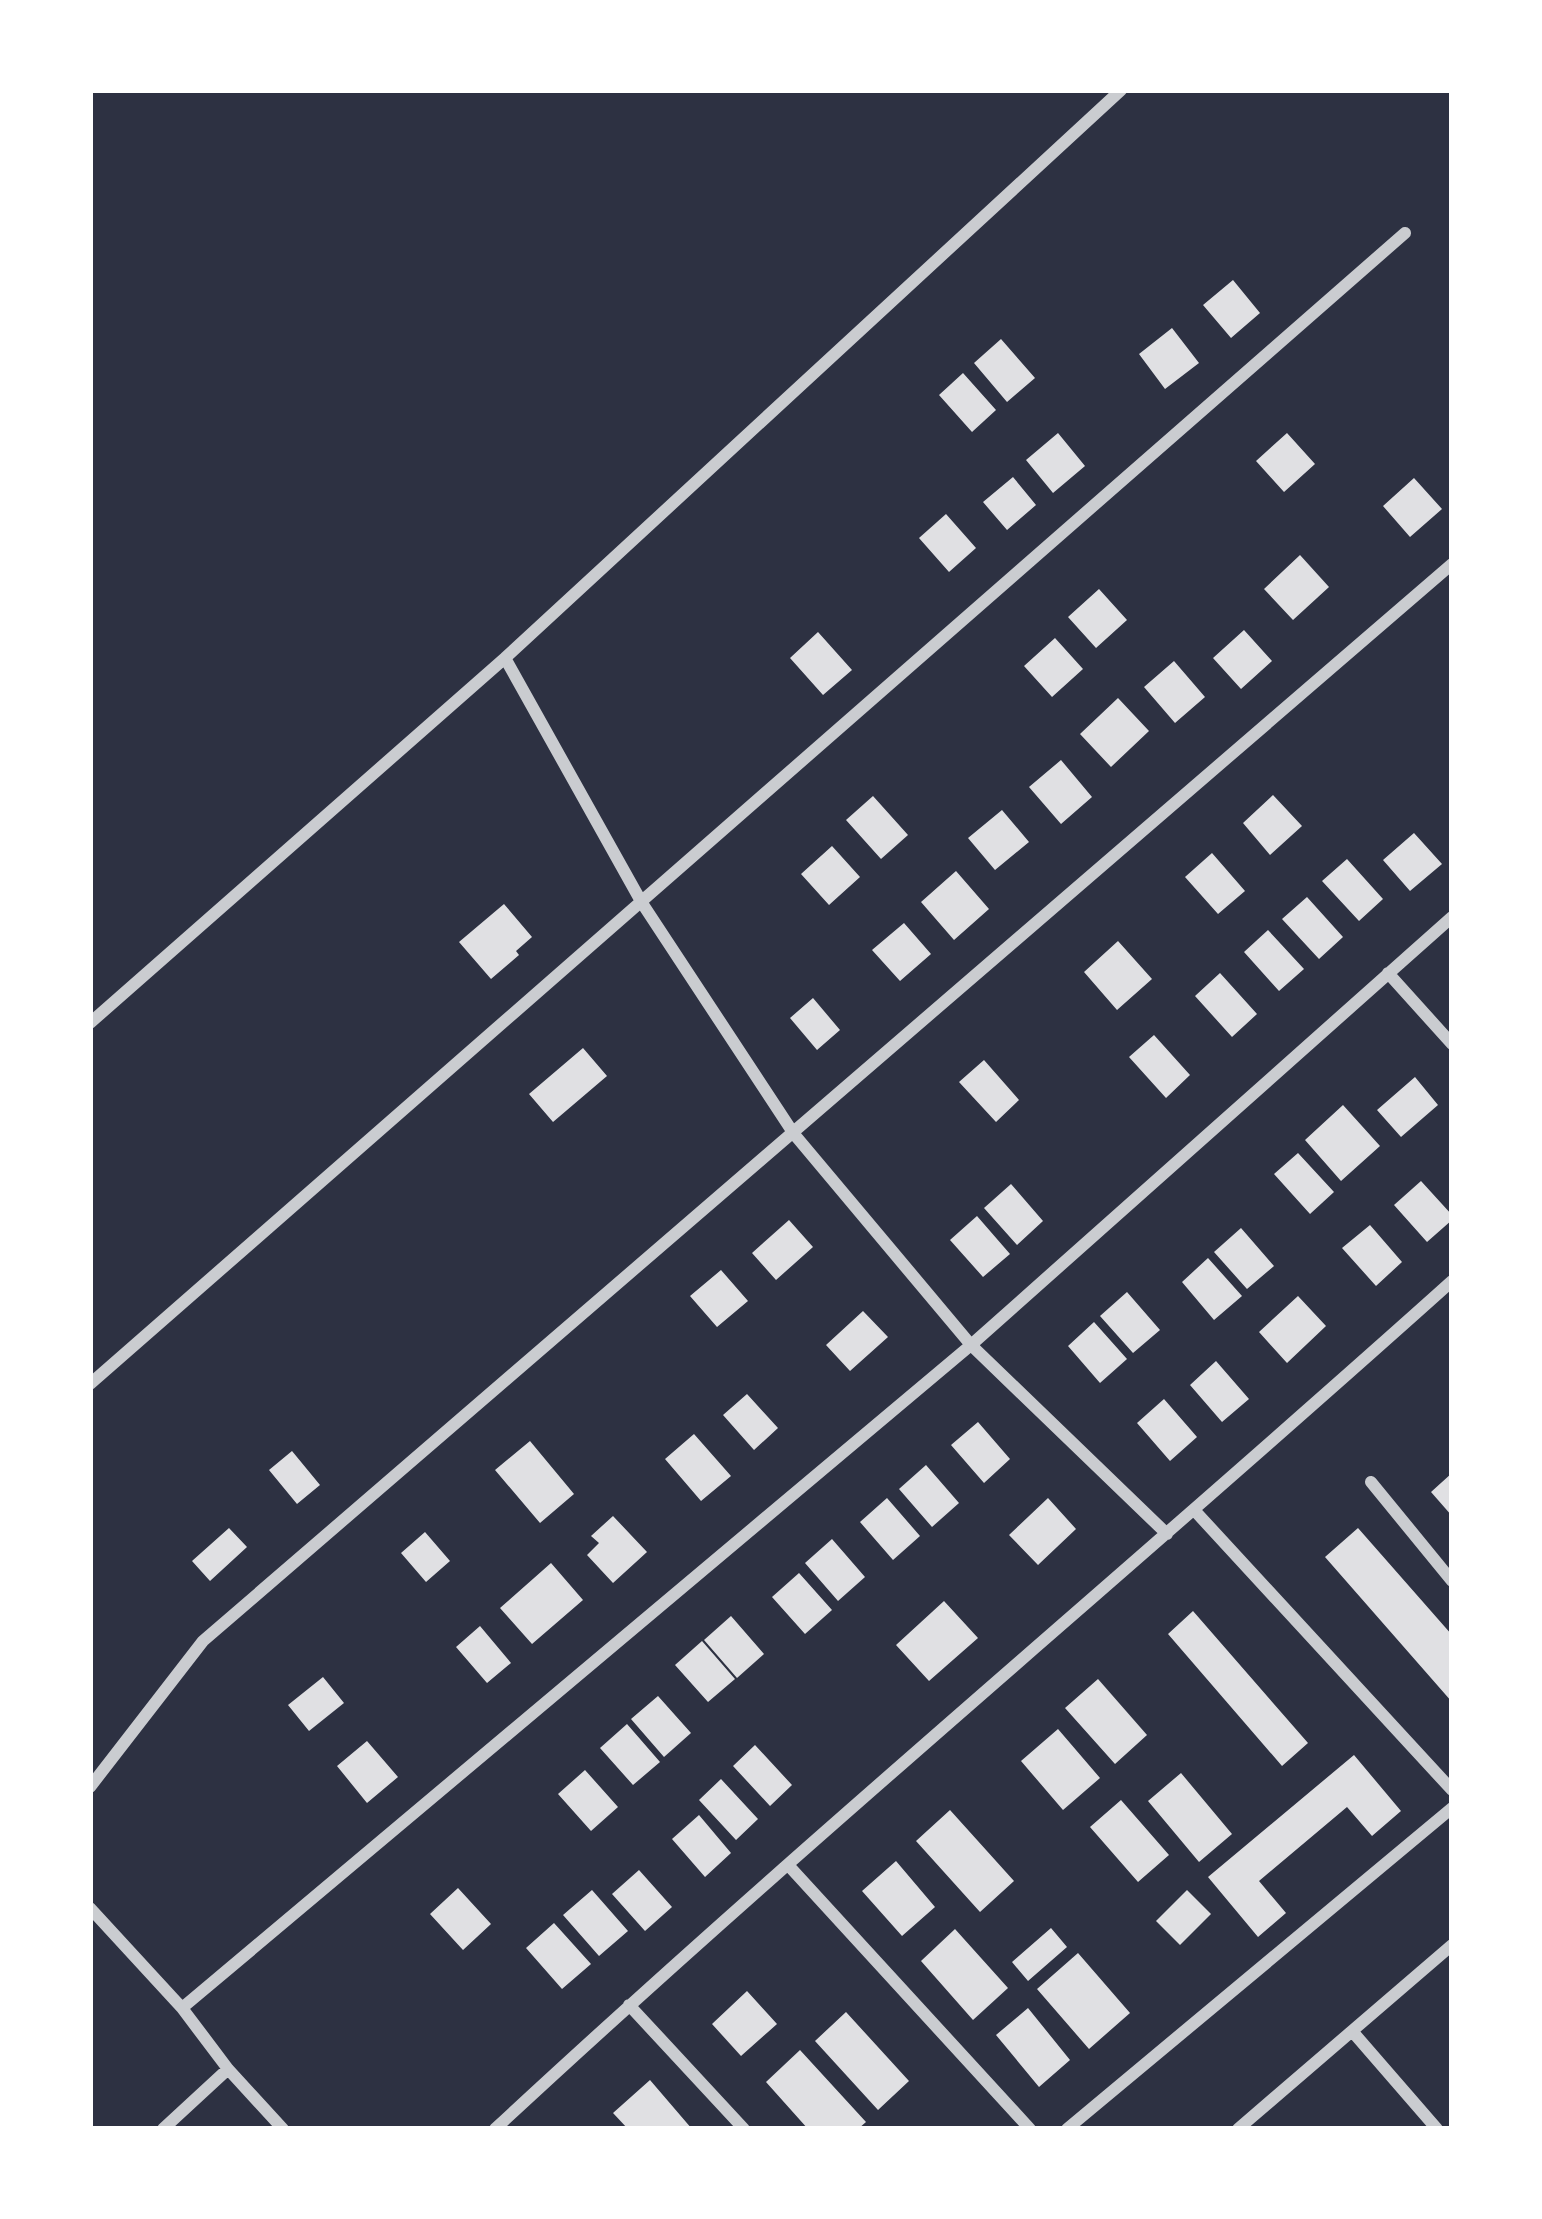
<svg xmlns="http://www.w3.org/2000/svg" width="1542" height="2219" font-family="'Fira Sans',sans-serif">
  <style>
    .building { fill: #e0e0e3 }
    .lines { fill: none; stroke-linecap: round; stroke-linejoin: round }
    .minor { stroke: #caccd0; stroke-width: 12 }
  </style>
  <rect width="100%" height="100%" fill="#2d3142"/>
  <path class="building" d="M 1233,280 L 1260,313 L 1231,338 L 1203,305 Z
    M 1172,328 L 1199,363 L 1165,389 L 1139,354 Z
    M 1001,339 L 1035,378 L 1007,402 L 974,363 Z
    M 963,373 L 996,410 L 972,432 L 939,395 Z
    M 1058,433 L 1085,466 L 1053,493 L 1026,460 Z
    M 1287,433 L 1315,464 L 1284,492 L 1256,461 Z
    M 1013,477 L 1036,505 L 1007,530 L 983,502 Z
    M 1414,478 L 1442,509 L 1410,537 L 1383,506 Z
    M 946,514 L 976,548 L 949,572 L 919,538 Z
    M 1300,555 L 1329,587 L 1293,620 L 1264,589 Z
    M 1099,589 L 1127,620 L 1096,648 L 1068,617 Z
    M 1244,630 L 1272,661 L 1241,689 L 1213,658 Z
    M 818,632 L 852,670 L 823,695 L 790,658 Z
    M 1055,638 L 1083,669 L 1052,697 L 1024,666 Z
    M 1174,661 L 1205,697 L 1175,723 L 1144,687 Z
    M 1118,698 L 1149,731 L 1111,767 L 1080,734 Z
    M 1061,760 L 1092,797 L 1061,824 L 1029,787 Z
    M 1273,795 L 1302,826 L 1270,855 L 1243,823 Z
    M 873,796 L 908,835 L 881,859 L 846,820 Z
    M 1002,810 L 1029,842 L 995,870 L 968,838 Z
    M 1414,833 L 1442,864 L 1410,891 L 1383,860 Z
    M 832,846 L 860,877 L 829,905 L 801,874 Z
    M 1212,853 L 1245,891 L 1218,914 L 1185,877 Z
    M 1347,859 L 1383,899 L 1359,921 L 1322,881 Z
    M 956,871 L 989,909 L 954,940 L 921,902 Z
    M 1307,897 L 1343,937 L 1319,959 L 1282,919 Z
    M 504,904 L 532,937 L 516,951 L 519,955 L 491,979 L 459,942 Z
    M 904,923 L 931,954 L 900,981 L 872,950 Z
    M 1268,930 L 1304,969 L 1279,991 L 1244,952 Z
    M 1118,941 L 1152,979 L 1117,1010 L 1084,972 Z
    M 1220,973 L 1257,1014 L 1232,1037 L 1195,996 Z
    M 813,998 L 840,1030 L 817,1050 L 790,1018 Z
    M 1154,1035 L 1190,1075 L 1166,1098 L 1129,1057 Z
    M 583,1048 L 607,1076 L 553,1122 L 529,1094 Z
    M 984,1060 L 1019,1100 L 996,1122 L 959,1082 Z
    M 1415,1077 L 1438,1105 L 1401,1137 L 1377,1110 Z
    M 1343,1105 L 1380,1146 L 1341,1181 L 1305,1140 Z
    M 1298,1153 L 1334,1192 L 1310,1214 L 1274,1174 Z
    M 1421,1181 L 1452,1215 L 1452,1220 L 1427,1242 L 1394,1205 Z
    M 1011,1184 L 1043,1221 L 1017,1245 L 984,1208 Z
    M 977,1216 L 1010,1254 L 983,1277 L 950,1240 Z
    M 789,1220 L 813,1247 L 776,1280 L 752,1253 Z
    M 1370,1225 L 1402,1262 L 1376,1286 L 1342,1248 Z
    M 1241,1228 L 1274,1266 L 1247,1289 L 1214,1252 Z
    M 1208,1258 L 1242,1296 L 1214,1320 L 1182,1282 Z
    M 721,1270 L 748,1301 L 717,1327 L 690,1296 Z
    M 1127,1292 L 1160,1330 L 1133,1353 L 1100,1316 Z
    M 1298,1296 L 1326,1326 L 1287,1363 L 1259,1332 Z
    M 863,1311 L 888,1337 L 850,1371 L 826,1345 Z
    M 1094,1322 L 1127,1359 L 1100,1383 L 1068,1346 Z
    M 1216,1361 L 1249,1399 L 1222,1422 L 1190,1385 Z
    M 747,1394 L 778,1428 L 754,1450 L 723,1415 Z
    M 1164,1399 L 1197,1437 L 1170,1461 L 1137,1423 Z
    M 978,1422 L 1010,1459 L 984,1483 L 951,1445 Z
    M 694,1434 L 731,1476 L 701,1501 L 665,1459 Z
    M 530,1441 L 574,1494 L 540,1523 L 495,1470 Z
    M 292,1451 L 320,1485 L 297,1504 L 269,1470 Z
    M 926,1465 L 959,1503 L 932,1527 L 899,1489 Z
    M 1452,1473 L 1452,1516 L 1431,1492 Z
    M 887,1498 L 920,1536 L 893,1560 L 860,1522 Z
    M 1048,1498 L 1076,1529 L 1038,1565 L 1009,1535 Z
    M 613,1516 L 647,1552 L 613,1583 L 587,1555 L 599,1543 L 591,1536 Z
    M 229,1528 L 247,1547 L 210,1581 L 192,1561 Z
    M 1358,1528 L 1452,1635 L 1452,1702 L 1325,1557 Z
    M 425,1532 L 450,1561 L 426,1582 L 401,1553 Z
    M 832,1539 L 865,1577 L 838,1601 L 805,1563 Z
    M 551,1563 L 583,1600 L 532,1644 L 500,1608 Z
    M 799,1573 L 832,1610 L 805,1634 L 772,1597 Z
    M 944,1601 L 978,1638 L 929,1681 L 896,1645 Z
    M 1193,1611 L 1308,1743 L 1282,1766 L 1168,1634 Z
    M 731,1616 L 764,1654 L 737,1678 L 704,1640 Z
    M 480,1626 L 511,1663 L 487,1683 L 456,1647 Z
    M 702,1641 L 735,1679 L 708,1702 L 675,1665 Z
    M 323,1677 L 344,1703 L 309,1731 L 288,1705 Z
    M 1098,1679 L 1147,1735 L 1115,1764 L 1065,1708 Z
    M 658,1696 L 691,1733 L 664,1757 L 631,1719 Z
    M 627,1724 L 660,1762 L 633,1785 L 600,1748 Z
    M 1058,1729 L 1100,1778 L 1063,1810 L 1021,1761 Z
    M 367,1741 L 398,1777 L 367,1803 L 337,1766 Z
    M 755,1745 L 792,1785 L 770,1806 L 733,1766 Z
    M 1354,1755 L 1401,1811 L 1372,1836 L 1347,1807 L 1259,1881 L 1286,1913 L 1258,1937 L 1208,1877 Z
    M 585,1770 L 618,1807 L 591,1831 L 558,1794 Z
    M 1181,1773 L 1232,1834 L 1199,1862 L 1148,1801 Z
    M 721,1779 L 758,1819 L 736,1840 L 699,1800 Z
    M 1121,1800 L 1169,1855 L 1138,1882 L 1090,1827 Z
    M 950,1810 L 1014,1881 L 980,1912 L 916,1841 Z
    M 699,1815 L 731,1853 L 705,1877 L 672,1839 Z
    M 896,1861 L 935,1907 L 902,1936 L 862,1891 Z
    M 639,1870 L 672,1907 L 645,1931 L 612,1894 Z
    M 458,1888 L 491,1924 L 463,1950 L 430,1914 Z
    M 592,1890 L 628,1931 L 599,1956 L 563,1915 Z
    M 1187,1890 L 1211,1914 L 1180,1945 L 1156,1921 Z
    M 554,1923 L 591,1964 L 562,1989 L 526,1948 Z
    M 1051,1928 L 1067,1947 L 1028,1981 L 1012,1962 Z
    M 955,1929 L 1008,1988 L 973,2020 L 921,1961 Z
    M 1078,1953 L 1130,2013 L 1089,2049 L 1037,1989 Z
    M 747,1991 L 777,2024 L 741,2056 L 712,2024 Z
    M 1028,2008 L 1070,2060 L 1039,2087 L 996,2035 Z
    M 846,2012 L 909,2081 L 878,2110 L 815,2041 Z
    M 800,2050 L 866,2122 L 858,2129 L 808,2129 L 766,2082 Z
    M 650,2080 L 692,2129 L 628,2129 L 613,2113 Z"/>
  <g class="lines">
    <path class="minor" d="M 505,658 L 642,903 L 794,1134 L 971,1345 L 1167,1534
      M 1388,973 L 1452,1044
      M 90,1023 L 505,658 L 1121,90
      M 90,1384 L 1405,233
      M 1371,1482 L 1452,1581
      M 1195,1511 L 1452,1790
      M 90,1787 L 203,1641 L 1452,564
      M 789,1866 L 1030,2129
      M 90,1908 L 182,2008 L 228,2069 L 283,2129
      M 629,2005 L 744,2129
      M 182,2008 L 971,1345 L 1452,917
      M 1352,2031 L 1437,2129
      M 163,2129 L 228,2069
      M 495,2129 C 807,1839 1135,1566 1452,1281
      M 1067,2129 L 1452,1808
      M 1238,2129 L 1452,1945"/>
  </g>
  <rect width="1542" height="2219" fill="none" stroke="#ffffff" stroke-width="186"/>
</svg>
